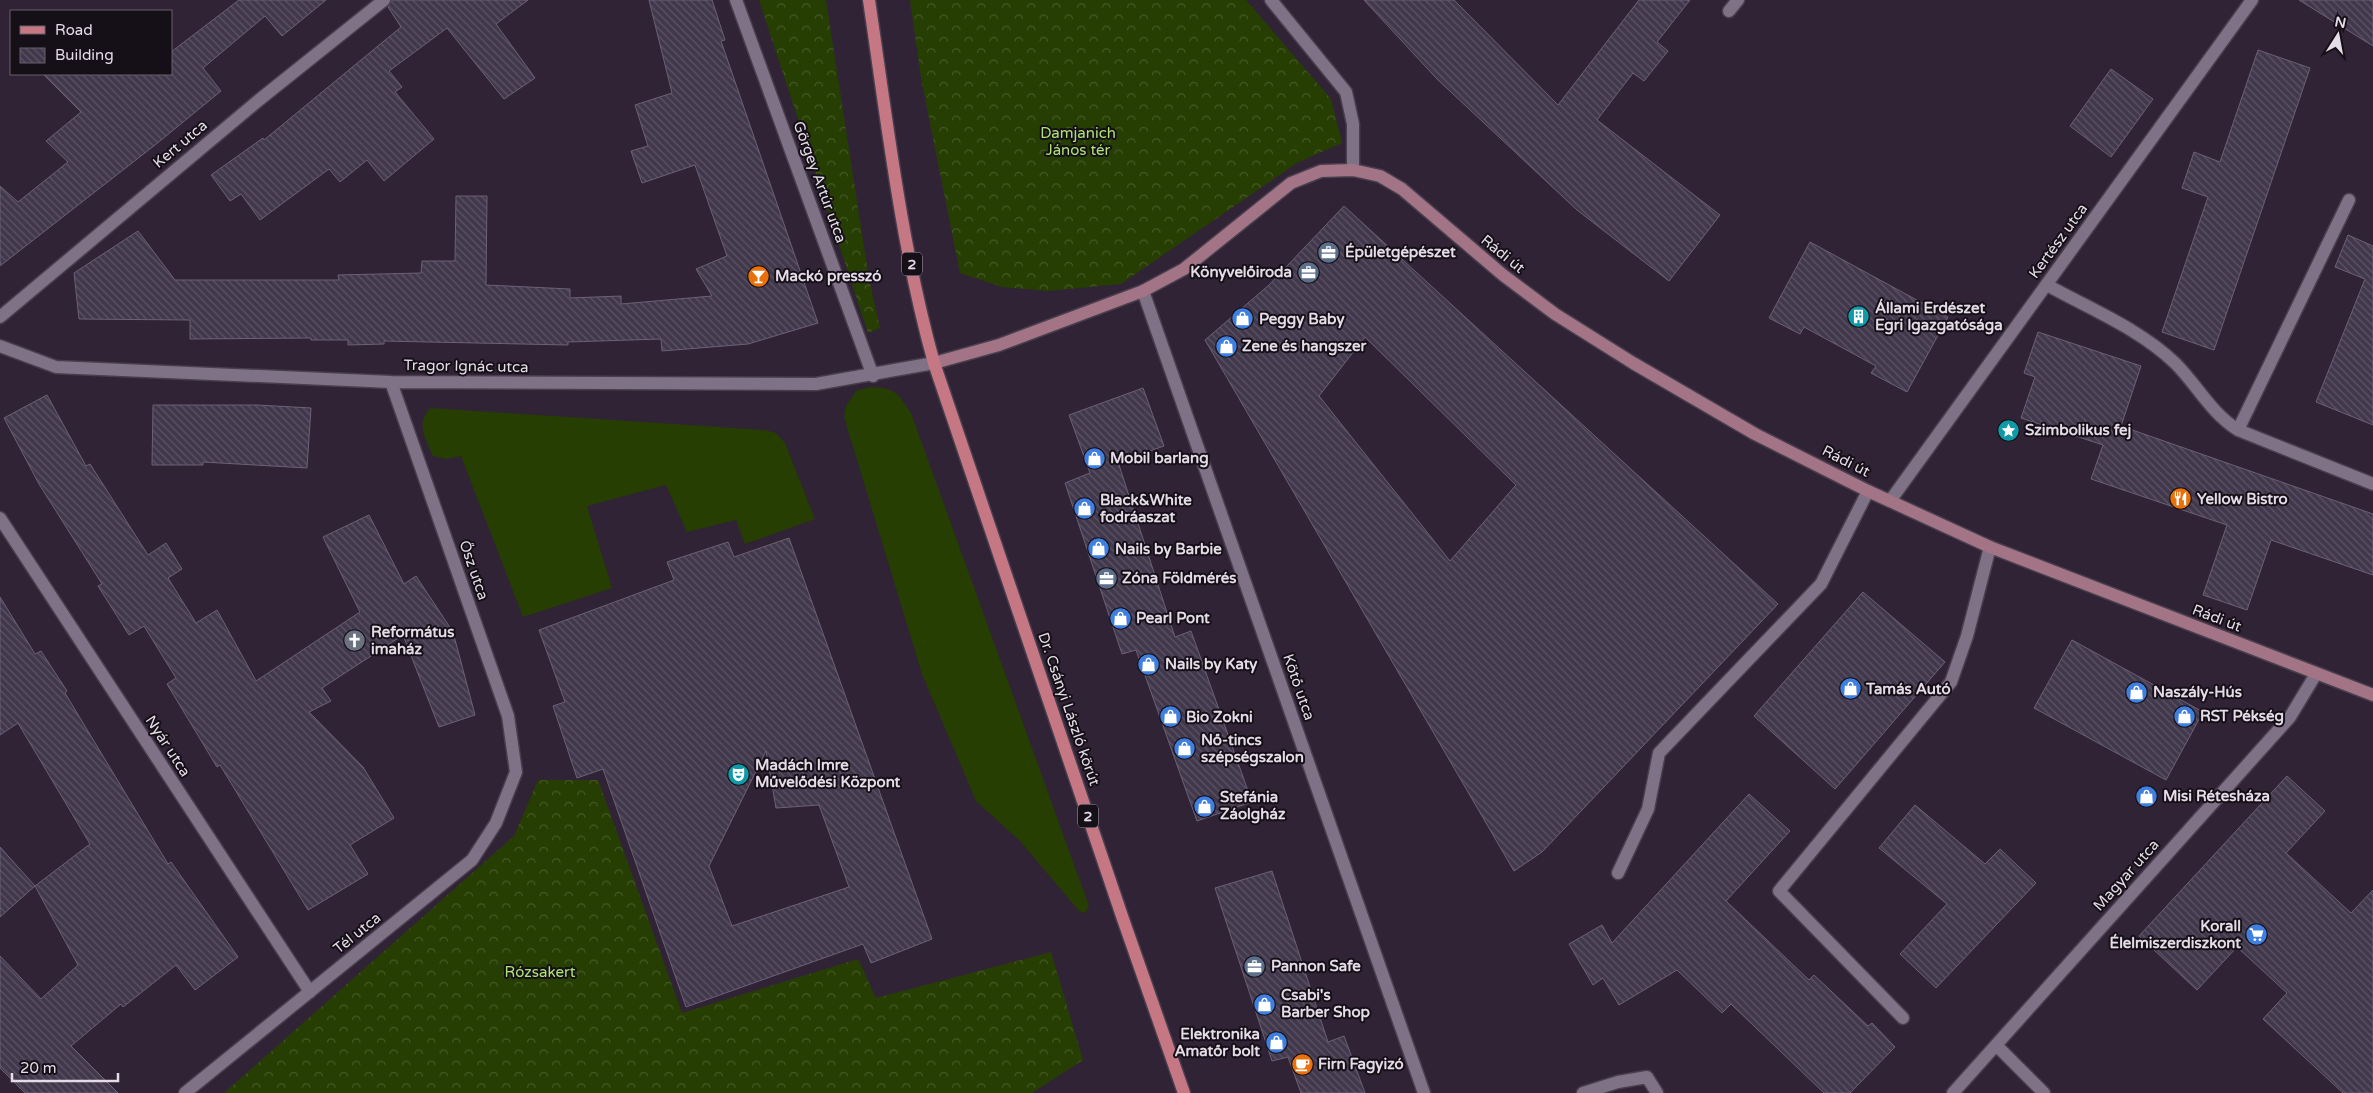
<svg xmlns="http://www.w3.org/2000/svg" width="2373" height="1093" font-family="'Varela Round',sans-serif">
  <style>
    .grass { fill: #263e02 }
    .forest { fill: url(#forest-crowns) }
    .building { fill: url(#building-back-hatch); stroke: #6c6178; fill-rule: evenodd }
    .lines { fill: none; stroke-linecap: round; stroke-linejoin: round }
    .lane-casing { stroke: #483e4d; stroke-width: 15 }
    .street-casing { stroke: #483e4d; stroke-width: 15 }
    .secondary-casing { stroke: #483e4d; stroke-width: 15 }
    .primary-casing { stroke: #483e4d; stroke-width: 15 }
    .lane { stroke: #7f7186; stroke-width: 12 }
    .street { stroke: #7f7186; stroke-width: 12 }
    .secondary { stroke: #a27485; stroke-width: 12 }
    .primary { stroke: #c67784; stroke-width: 12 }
    .labels { text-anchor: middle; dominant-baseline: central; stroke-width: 4; stroke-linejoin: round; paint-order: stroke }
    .shield { fill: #150f17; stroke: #a69ea9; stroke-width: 1 }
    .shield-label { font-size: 14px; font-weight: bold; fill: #e4dce7 }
    .park-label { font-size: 15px; fill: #aee374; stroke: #150f17 }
    .street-label { font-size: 15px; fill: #e4dce7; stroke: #150f17 }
    .poi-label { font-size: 15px; font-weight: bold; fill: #e4dce7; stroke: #150f17; text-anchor: start }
  </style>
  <defs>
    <pattern id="forest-crowns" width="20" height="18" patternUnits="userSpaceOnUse" patternTransform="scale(1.25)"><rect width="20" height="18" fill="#263e02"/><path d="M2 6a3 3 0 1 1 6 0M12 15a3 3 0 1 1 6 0" fill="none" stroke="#455927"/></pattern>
    <pattern id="building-back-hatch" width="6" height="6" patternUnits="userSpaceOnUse" patternTransform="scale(1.25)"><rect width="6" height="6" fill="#41384c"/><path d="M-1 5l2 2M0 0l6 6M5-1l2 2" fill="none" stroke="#5c5466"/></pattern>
  </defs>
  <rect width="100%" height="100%" fill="#302335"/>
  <path class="grass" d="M 870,387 C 895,388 897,392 911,413 L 1089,906 L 1085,913 L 1079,911 L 1020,841 L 976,801 L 922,674 L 844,417 L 846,406 L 856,391 Z
    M 430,408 L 765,430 L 776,433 L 785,443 L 815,519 L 745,544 L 736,520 L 687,532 L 666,485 L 587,506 L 612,588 L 523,617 L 461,456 L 446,459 L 433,456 C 425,438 416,424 430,408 Z"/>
  <path class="forest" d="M 759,0 L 826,0 L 869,279 L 880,328 L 868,333 Z
    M 910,0 L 1246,0 L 1331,99 L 1342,143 L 1297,163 L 1121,284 L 1048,291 L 1002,287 L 960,273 L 921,78 Z
    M 538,780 L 598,780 L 682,1013 L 858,959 L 876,998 L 1051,952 L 1083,1060 L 1032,1093 L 224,1093 L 514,836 Z"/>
  <path class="building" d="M 239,0 L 326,0 L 282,36 L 265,16 L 203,68 L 221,91 L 155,145 L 0,266 L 0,186 L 18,202 L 68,162 L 46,141 L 81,112 L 43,74 L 171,74 L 171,52 Z
    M 392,0 L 528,0 L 496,24 L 535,78 L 504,99 L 447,28 L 389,71 L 402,87 L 395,92 L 434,139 L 384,181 L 367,160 L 340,182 L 329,169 L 260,220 L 241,194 L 230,201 L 211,175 L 263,138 L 264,140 L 401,27 L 388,7 Z
    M 649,0 L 712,0 L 725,40 L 721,41 L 818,323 L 748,344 L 662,351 L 661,339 L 568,342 L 568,345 L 384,341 L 384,344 L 348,345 L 348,340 L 311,340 L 311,338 L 190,339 L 190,320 L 79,319 L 74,273 L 138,231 L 175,280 L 339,280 L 338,275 L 421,273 L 422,261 L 455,261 L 456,196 L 487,196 L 486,285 L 570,289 L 570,298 L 621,296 L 621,304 L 712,296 L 696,269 L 727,256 L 695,165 L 642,183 L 631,151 L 648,146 L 635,105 L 672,93 Z
    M 1364,0 L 1454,0 L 1558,105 L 1639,0 L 1690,0 L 1657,42 L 1668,51 L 1644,81 L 1633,73 L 1597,120 L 1720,215 L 1669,281 L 1577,210 L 1437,79 Z
    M 2299,0 L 2373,0 L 2373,46 Z
    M 2258,50 L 2310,68 L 2214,350 L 2162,332 L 2208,197 L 2182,188 L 2194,152 L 2220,162 Z
    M 2111,69 L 2153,99 L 2111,157 L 2070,126 Z
    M 1344,206 L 1778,604 L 1542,852 L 1514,871 L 1205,340 L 1269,285 ZM 1365,337 L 1516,485 L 1450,561 L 1319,396 Z
    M 2348,235 L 2373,246 L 2373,425 L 2316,402 L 2365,279 L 2335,267 Z
    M 1810,242 L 1948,317 L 1907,392 L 1871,373 L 1876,366 L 1804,327 L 1800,334 L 1769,318 Z
    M 2038,332 L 2141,366 L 2121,426 L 2373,514 L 2373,575 L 2271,540 L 2247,610 L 2203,595 L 2227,525 L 2091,479 L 2103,445 L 2021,418 L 2035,377 L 2024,373 Z
    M 1143,388 L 1164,446 L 1118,462 L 1175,637 L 1191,631 L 1252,802 L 1197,821 L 1136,650 L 1122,654 L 1065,483 L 1090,473 L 1069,415 Z
    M 47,395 L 86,466 L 90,464 L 148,555 L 166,543 L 182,569 L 168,578 L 196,623 L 217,610 L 256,681 L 360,612 L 323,537 L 369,515 L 404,584 L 416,576 L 453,632 L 475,715 L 439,727 L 403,635 L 322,688 L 331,701 L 309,712 L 363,767 L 394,818 L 350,845 L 368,874 L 308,910 L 220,765 L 217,767 L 167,684 L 176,678 L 144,626 L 129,635 L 98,586 L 102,584 L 39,484 L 4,418 Z
    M 153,405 L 257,405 L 311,408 L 307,468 L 203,462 L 203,465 L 152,465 Z
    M 789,538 L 932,939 L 871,963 L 863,944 L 686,1007 L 603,769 L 577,778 L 553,706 L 565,702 L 539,630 L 674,580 L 667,562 L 728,542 L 734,557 ZM 766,751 L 776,808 L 819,805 L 849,887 L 732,926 L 709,866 Z
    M 1863,592 L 1945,662 L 1835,789 L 1754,716 Z
    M 0,597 L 35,654 L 41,651 L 67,691 L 65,693 L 168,864 L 171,862 L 238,957 L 195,990 L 176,965 L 123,1007 L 121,1004 L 71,1046 L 118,1093 L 25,1093 L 0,1068 L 0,956 L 41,999 L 78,965 L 35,886 L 90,844 L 18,723 L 0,735 Z
    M 2072,640 L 2203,712 L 2166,780 L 2034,708 Z
    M 2287,776 L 2325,811 L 2286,853 L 2351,913 L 2373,890 L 2373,1093 L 2343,1093 L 2263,1019 L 2287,993 L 2237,947 L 2197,990 L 2139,936 Z
    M 1749,794 L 1790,831 L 1726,901 L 1809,980 L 1814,975 L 1868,1026 L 1872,1023 L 1895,1047 L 1850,1093 L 1824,1093 L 1731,1004 L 1722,1013 L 1677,970 L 1619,1005 L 1603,978 L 1593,985 L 1569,944 L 1602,925 L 1612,943 Z
    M 1915,805 L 1985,864 L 2000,849 L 2036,883 L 1936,988 L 1900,954 L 1947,904 L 1879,848 Z
    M 0,847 L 35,886 L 0,917 Z
    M 1272,871 L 1328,1042 L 1344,1036 L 1365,1093 L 1301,1093 L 1288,1057 L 1272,1061 L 1215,888 Z"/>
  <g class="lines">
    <defs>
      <path id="lane" d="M 1618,873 L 1648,809 L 1659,753 L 1821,584 L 1868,491
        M 1903,1018 L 1779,891 L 1951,682 L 1967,636 L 1990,547"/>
      <path id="street" d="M 736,0 L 873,376
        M 1271,0 L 1346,92 L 1353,124 L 1353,170
        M 1729,11 L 1738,0
        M 2047,285 C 2090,309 2140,329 2175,363 C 2198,386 2210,412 2238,430 L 2373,484
        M 1143,291 L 1424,1093
        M 0,317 L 259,100 L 384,0
        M 0,346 L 56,367 L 391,382 L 816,384 L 934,363
        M 2238,430 L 2349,200
        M 1890,501 L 2252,0
        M 0,518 L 310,992
        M 1996,1045 L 2044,1093
        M 185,1093 L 472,860 L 496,823 L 516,772 L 508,716 L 391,382
        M 1583,1093 L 1618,1082 L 1647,1077 L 1657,1093
        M 1953,1093 L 2290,717 L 2316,674"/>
      <path id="secondary" d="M 934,363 L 999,345 L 1143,291 L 1184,269 L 1291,183 L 1321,171 L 1353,170 L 1380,176 L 1402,189 L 1503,275 L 1555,314 L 1633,363 L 1755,434 L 1868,491 L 1990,547 L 2373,695"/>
      <path id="primary" d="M 869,0 C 887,121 901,245 934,363 L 1123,919 L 1184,1093"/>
    </defs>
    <use href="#lane" class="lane-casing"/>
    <use href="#street" class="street-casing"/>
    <use href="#secondary" class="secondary-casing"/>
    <use href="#primary" class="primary-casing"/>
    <use href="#lane" class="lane"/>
    <use href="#street" class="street"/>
    <use href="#secondary" class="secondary"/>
    <use href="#primary" class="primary"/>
  </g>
  <defs>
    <symbol id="office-disc" viewBox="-11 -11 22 22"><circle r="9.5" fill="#5c6f8a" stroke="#150f17"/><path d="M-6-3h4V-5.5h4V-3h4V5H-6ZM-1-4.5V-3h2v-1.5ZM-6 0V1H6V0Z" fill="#fff"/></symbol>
    <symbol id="bar-disc" viewBox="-11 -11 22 22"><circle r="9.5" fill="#e8710a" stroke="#150f17"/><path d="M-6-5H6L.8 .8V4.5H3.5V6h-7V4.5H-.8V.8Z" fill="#fff"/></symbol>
    <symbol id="building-disc" viewBox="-11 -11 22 22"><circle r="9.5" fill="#0f9aa8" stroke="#150f17"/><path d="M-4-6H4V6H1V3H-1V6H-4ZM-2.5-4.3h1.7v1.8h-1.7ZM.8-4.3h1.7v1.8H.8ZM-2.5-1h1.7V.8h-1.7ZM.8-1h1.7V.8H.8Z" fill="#fff"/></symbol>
    <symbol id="shop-disc" viewBox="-11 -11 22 22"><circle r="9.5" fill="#3f7fe0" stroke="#150f17"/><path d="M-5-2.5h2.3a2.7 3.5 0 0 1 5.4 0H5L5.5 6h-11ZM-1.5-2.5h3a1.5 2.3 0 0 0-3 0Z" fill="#fff"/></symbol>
    <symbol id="sight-disc" viewBox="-11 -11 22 22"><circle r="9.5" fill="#0f9aa8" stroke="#150f17"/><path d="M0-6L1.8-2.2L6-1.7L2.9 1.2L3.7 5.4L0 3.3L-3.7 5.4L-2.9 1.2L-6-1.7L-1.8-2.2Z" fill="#fff"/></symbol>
    <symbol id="restaurant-disc" viewBox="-11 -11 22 22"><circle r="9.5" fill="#e8710a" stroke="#150f17"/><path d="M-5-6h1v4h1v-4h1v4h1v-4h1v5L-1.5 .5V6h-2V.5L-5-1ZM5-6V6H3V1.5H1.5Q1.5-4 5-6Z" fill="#fff"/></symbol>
    <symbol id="church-disc" viewBox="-11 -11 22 22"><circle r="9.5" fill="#6b7280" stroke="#150f17"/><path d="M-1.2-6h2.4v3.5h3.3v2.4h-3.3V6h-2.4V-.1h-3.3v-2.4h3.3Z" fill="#fff"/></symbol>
    <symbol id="theatre-disc" viewBox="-11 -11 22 22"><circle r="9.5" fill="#0f9aa8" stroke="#150f17"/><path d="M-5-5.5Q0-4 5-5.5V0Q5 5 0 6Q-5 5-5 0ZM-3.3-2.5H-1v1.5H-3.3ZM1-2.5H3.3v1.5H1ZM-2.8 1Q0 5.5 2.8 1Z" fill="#fff"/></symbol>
    <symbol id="supermarket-disc" viewBox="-11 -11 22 22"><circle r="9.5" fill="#3f7fe0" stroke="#150f17"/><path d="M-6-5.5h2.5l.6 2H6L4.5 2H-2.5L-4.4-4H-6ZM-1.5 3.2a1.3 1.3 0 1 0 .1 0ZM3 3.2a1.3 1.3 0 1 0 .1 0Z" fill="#fff"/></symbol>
    <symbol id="cafe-disc" viewBox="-11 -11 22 22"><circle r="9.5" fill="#e8710a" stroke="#150f17"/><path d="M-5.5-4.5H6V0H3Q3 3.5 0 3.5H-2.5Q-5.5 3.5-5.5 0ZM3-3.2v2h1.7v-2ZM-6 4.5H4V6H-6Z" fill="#fff"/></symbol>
  </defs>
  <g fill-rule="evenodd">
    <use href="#office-disc" x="1316" y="240" width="25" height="25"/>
    <use href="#office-disc" x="1296" y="260" width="25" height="25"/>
    <use href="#bar-disc" x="746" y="264" width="25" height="25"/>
    <use href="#building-disc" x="1846" y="304" width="25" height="25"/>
    <use href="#shop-disc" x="1230" y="306" width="25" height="25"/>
    <use href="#shop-disc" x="1214" y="334" width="25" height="25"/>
    <use href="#sight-disc" x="1996" y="418" width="25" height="25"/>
    <use href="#shop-disc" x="1082" y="446" width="25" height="25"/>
    <use href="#restaurant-disc" x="2168" y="486" width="25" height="25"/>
    <use href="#shop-disc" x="1072" y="496" width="25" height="25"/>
    <use href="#shop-disc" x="1086" y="536" width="25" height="25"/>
    <use href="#office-disc" x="1094" y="566" width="25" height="25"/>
    <use href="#shop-disc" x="1108" y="606" width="25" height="25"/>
    <use href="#church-disc" x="342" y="628" width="25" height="25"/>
    <use href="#shop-disc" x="1136" y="652" width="25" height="25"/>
    <use href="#shop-disc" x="1838" y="676" width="25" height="25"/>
    <use href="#shop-disc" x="2124" y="680" width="25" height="25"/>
    <use href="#shop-disc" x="2172" y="704" width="25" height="25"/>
    <use href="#shop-disc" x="1158" y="704" width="25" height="25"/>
    <use href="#shop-disc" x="1172" y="736" width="25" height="25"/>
    <use href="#theatre-disc" x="726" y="762" width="25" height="25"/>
    <use href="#shop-disc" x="2134" y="784" width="25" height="25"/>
    <use href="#shop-disc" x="1192" y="794" width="25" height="25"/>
    <use href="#supermarket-disc" x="2244" y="922" width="25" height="25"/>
    <use href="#office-disc" x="1242" y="954" width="25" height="25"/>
    <use href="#shop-disc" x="1252" y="992" width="25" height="25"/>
    <use href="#shop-disc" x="1264" y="1030" width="25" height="25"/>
    <use href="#cafe-disc" x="1290" y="1052" width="25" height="25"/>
  </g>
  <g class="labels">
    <g class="shield">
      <rect x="902" y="252.5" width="20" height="23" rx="4"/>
      <rect x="1078" y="804.5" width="20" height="23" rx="4"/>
    </g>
    <g class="shield-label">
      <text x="912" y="264">2</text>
      <text x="1088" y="816">2</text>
    </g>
    <g class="park-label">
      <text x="1078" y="133">Damjanich<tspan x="1078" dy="17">János tér</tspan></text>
      <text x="540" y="972">Rózsakert</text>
    </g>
    <g class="street-label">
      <text transform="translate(180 144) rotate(-40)">Kert utca</text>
      <text transform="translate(820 182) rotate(70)">Görgey Artúr utca</text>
      <text transform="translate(2058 241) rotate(-54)">Kertész utca</text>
      <text transform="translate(1503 254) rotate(39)">Rádi út</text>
      <text transform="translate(466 366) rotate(1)">Tragor Ignác utca</text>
      <text transform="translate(1846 461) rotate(27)">Rádi út</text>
      <text transform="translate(474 570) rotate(71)">Ősz utca</text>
      <text transform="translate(2217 618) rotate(21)">Rádi út</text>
      <text transform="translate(1299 687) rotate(71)">Kötő utca</text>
      <text transform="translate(1069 709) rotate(71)">Dr. Csányi László körút</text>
      <text transform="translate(168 746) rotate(57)">Nyár utca</text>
      <text transform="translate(2126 875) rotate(-48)">Magyar utca</text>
      <text transform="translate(357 933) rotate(-39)">Tél utca</text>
    </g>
    <g class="poi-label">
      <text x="1345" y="252">Épületgépészet</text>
      <text x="1292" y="272" text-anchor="end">Könyvelőiroda</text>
      <text x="775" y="276">Mackó presszó</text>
      <text x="1875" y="308">Állami Erdészet<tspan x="1875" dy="17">Egri Igazgatósága</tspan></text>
      <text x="1259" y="319">Peggy Baby</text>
      <text x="1242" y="346">Zene és hangszer</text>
      <text x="2025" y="430">Szimbolikus fej</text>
      <text x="1110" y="458">Mobil barlang</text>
      <text x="2197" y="499">Yellow Bistro</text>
      <text x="1100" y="500">Black&amp;White<tspan x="1100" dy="17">fodráaszat</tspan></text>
      <text x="1115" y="549">Nails by Barbie</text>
      <text x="1122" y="578">Zóna Földmérés</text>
      <text x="1136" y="618">Pearl Pont</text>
      <text x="371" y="632">Református<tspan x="371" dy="17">imaház</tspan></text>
      <text x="1165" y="664">Nails by Katy</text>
      <text x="1866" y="689">Tamás Autó</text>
      <text x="2153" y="692">Naszály-Hús</text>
      <text x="2200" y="716">RST Pékség</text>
      <text x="1186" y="717">Bio Zokni</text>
      <text x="1201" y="740">Nő-tincs<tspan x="1201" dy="17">szépségszalon</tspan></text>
      <text x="755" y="765">Madách Imre<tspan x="755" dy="17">Művelődési Központ</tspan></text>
      <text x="2163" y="796">Misi Rétesháza</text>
      <text x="1220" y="797">Stefánia<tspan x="1220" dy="17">Záolgház</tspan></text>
      <text x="2241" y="926" text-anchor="end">Korall<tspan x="2241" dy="17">Élelmiszerdiszkont</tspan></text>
      <text x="1271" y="966">Pannon Safe</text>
      <text x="1281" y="995">Csabi's<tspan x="1281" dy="17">Barber Shop</tspan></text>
      <text x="1260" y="1034" text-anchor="end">Elektronika<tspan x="1260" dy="17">Amatőr bolt</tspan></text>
      <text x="1318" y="1064">Firn Fagyizó</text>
    </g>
  </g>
  <rect x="10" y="10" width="162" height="65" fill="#150f17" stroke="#68616a"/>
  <rect x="20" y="26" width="25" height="8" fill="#c67784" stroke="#68616a"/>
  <text x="55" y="35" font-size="15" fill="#e4dce7">Road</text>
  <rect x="20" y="48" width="25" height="15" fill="url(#building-back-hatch)" stroke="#68616a"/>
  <text x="55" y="60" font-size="15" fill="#e4dce7">Building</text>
  <g transform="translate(2338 35) rotate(11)" stroke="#150f17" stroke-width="4" paint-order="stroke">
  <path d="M0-4L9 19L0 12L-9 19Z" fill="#e4dce7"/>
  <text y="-8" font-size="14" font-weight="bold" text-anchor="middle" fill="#e4dce7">N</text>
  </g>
  <path d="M12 1073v8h106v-8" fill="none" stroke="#e4dce7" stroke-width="2.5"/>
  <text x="20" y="1073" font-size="15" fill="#e4dce7" stroke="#150f17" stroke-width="4" paint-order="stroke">20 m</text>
</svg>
